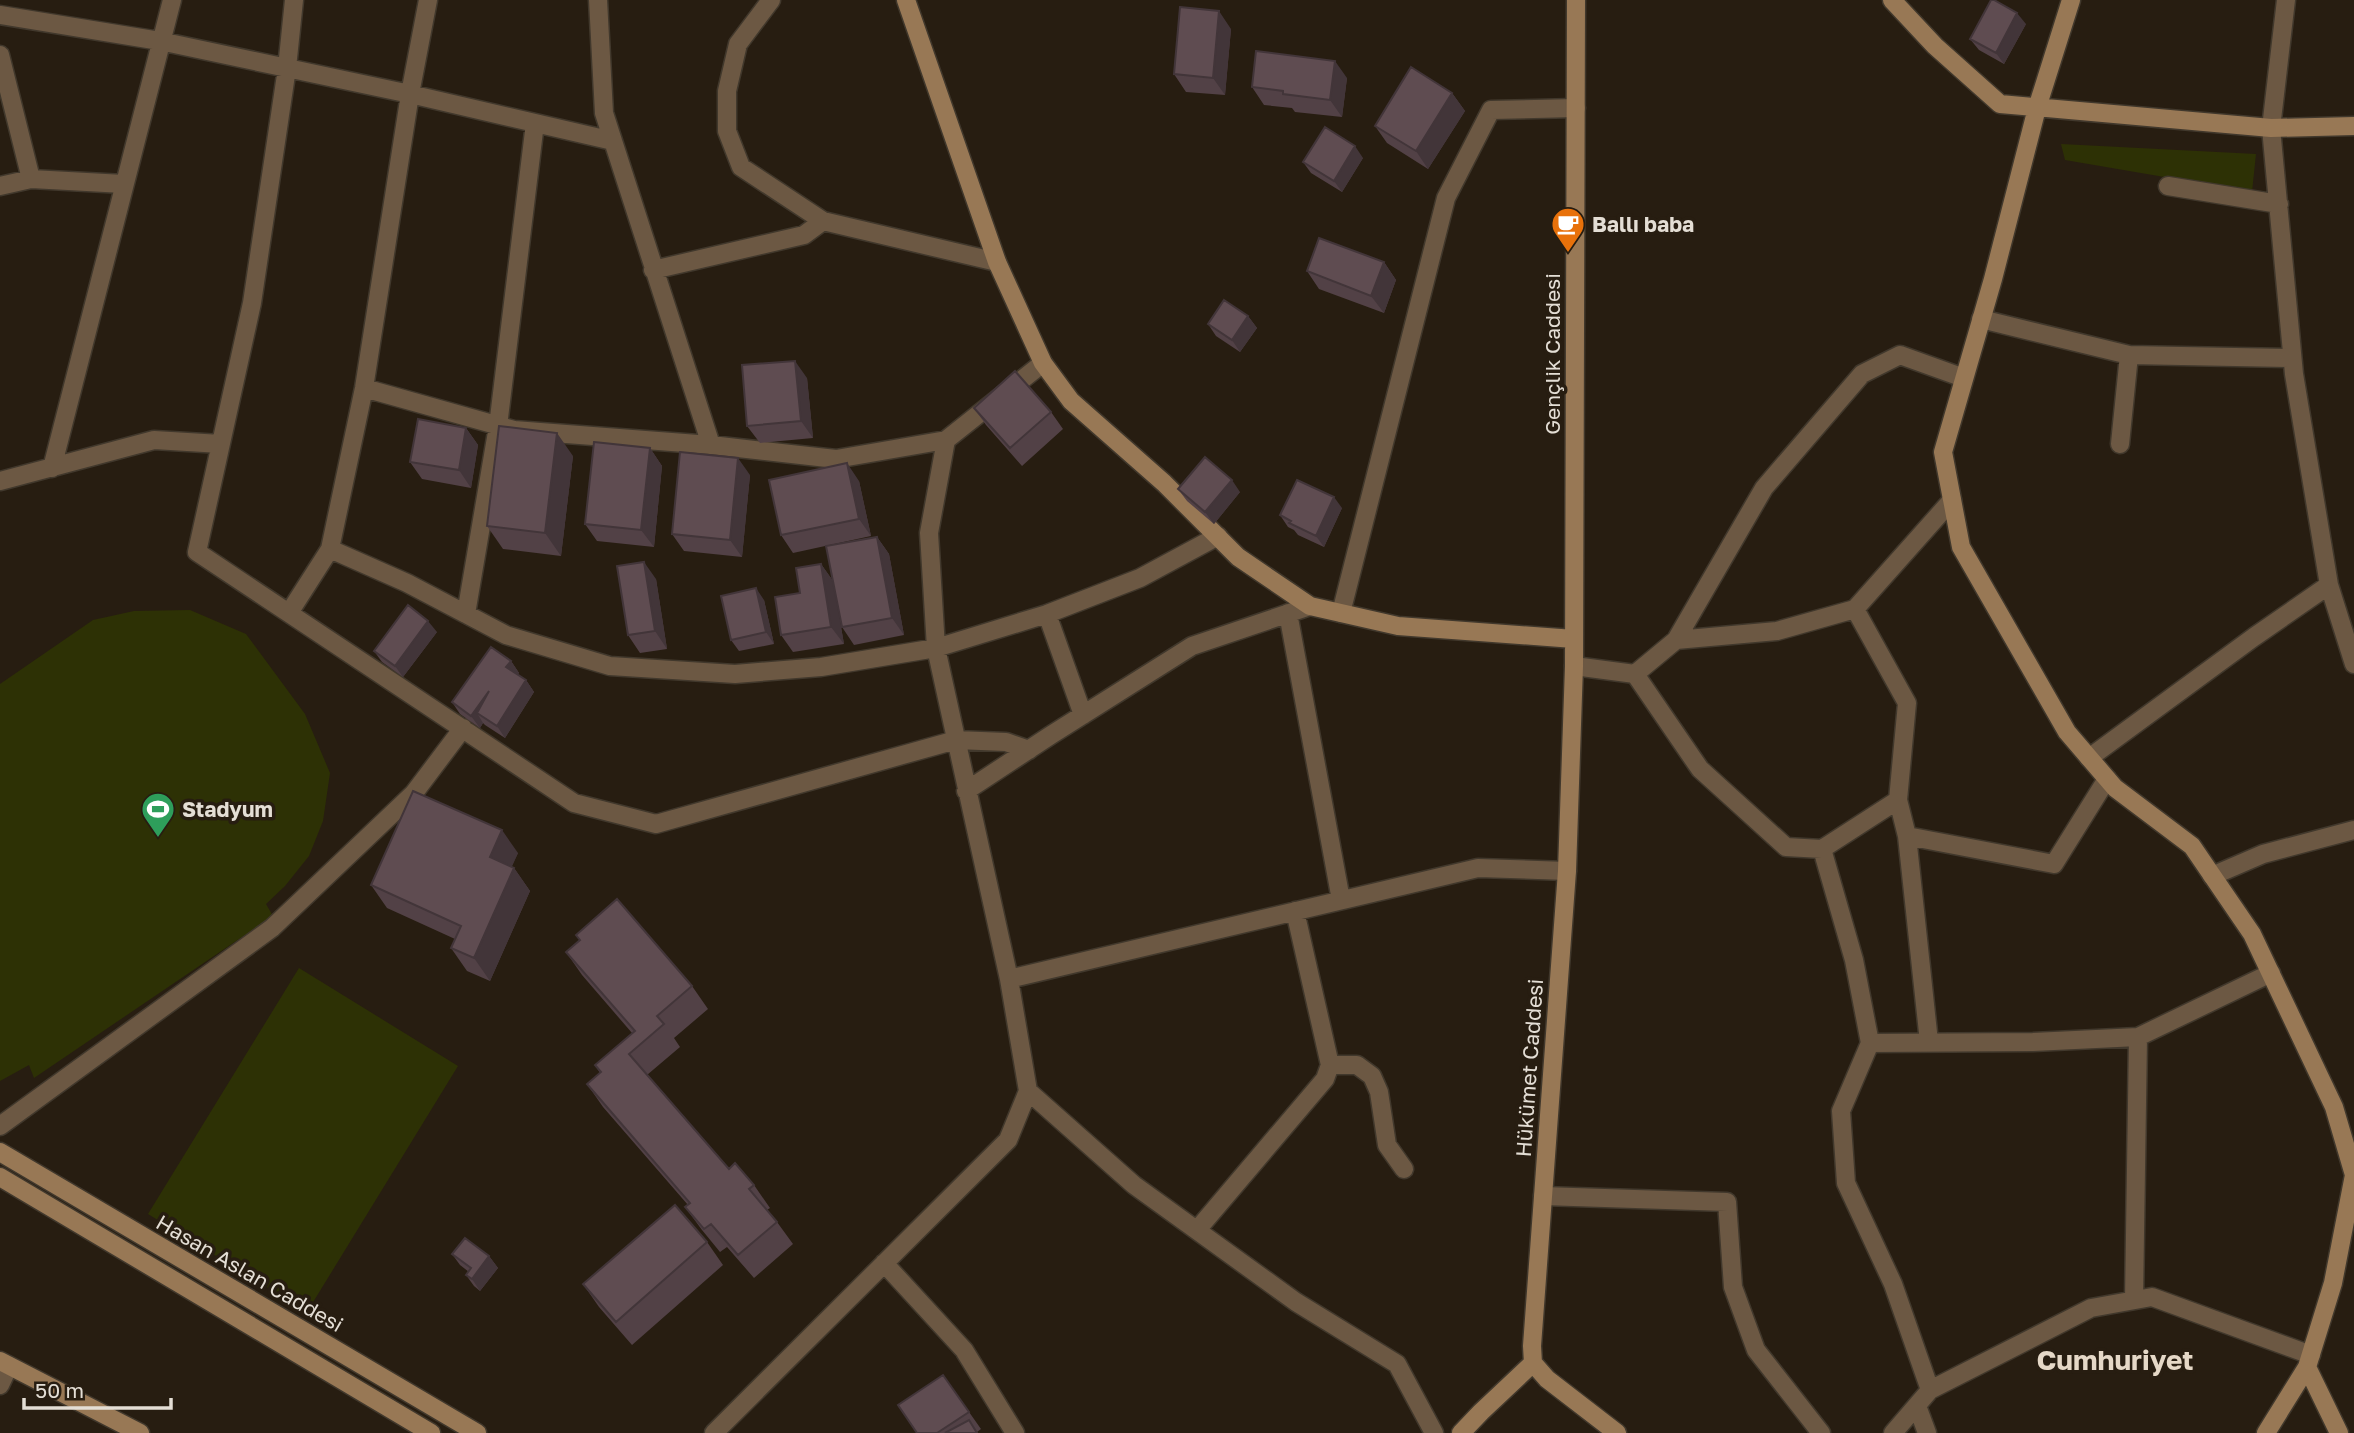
<svg xmlns="http://www.w3.org/2000/svg" width="2354" height="1433" font-family="'Golos Text',sans-serif">
  <style>
    .green { fill: #2d3105 }
    .lines { fill: none; stroke-linecap: round; stroke-linejoin: round }
    .street-casing { stroke: #41382c; stroke-width: 21 }
    .secondary-casing { stroke: #41382c; stroke-width: 21 }
    .street { stroke: #6c5843; stroke-width: 18 }
    .secondary { stroke: #987855; stroke-width: 18 }
    .wall { fill: #524146 }
    .shaded-wall { fill: #423539 }
    .building { fill: #5f4c51; stroke: #423539; stroke-width: 2 }
    .labels { text-anchor: middle; dominant-baseline: central; stroke-width: 7; stroke-linejoin: round; paint-order: stroke }
    .poi-label { font-size: 21px; font-weight: bold; fill: #e4ded5; stroke: #271d11; text-anchor: start }
    .street-label { font-size: 21px; fill: #e4ded5; stroke: #271d11 }
    .district-label { font-size: 28px; font-weight: bold; fill: #e5d8c7; stroke: #271d11 }
  </style>
  <rect width="100%" height="100%" fill="#271d11"/>
  <path class="green" d="M 2061,144 L 2256,154 L 2252,192 L 2065,160 Z
    M 190,610 L 246,634 L 305,714 L 330,773 L 323,821 L 309,856 L 285,886 L 266,904 L 273,916 L 34,1078 L 29,1065 L 0,1081 L 0,684 L 93,620 L 134,611 Z
    M 299,968 L 458,1066 L 307,1312 L 148,1214 Z"/>
  <g class="lines">
    <defs>
      <path id="street" d="M 294,0 L 287,68 L 252,303 L 197,552 L 574,803 L 656,824 L 956,740 L 1006,742 L 1029,750
        M 598,0 L 604,113 L 711,445
        M 771,0 L 738,44 L 727,91 L 727,131 L 741,167 L 823,221 L 997,262
        M 2286,0 L 2271,128 L 2294,374 L 2329,585 L 2354,664
        M 0,15 L 160,41 L 410,94 L 613,141
        M 0,55 L 31,179
        M 0,186 L 31,179 L 124,184
        M 2168,186 L 2279,204
        M 653,270 L 804,235 L 823,221
        M 1981,319 L 2129,355 L 2292,358
        M 364,388 L 514,430 L 711,445 L 836,459 L 946,440
        M 2120,444 L 2129,355
        M 52,468 L 172,0
        M 0,481 L 154,440 L 221,444
        M 330,549 L 364,388 L 410,94 L 428,0
        M 1855,609 L 1907,703 L 1898,800 L 1907,836 L 1929,1042
        M 289,613 L 330,549 L 407,583 L 506,635 L 610,666 L 735,674 L 821,667 L 936,648 L 1047,614 L 1140,578 L 1218,536
        M 1288,613 L 1341,900
        M 1341,613 L 1446,198 L 1491,110 L 1576,108
        M 466,614 L 498,426 L 535,123
        M 1047,614 L 1083,715
        M 1676,640 L 1764,488 L 1862,374 L 1900,355 L 1964,378
        M 1574,666 L 1635,674 L 1676,640 L 1777,631 L 1855,609 L 1952,500
        M 1635,674 L 1700,769 L 1786,847 L 1822,849 L 1898,800
        M 2089,758 L 2254,637 L 2329,585
        M 966,791 L 1051,735 L 1192,646 L 1310,606
        M 1907,836 L 2054,864 L 2107,779
        M 1822,849 L 1854,960 L 1870,1043 L 1841,1111 L 1846,1183 L 1893,1284 L 1930,1390
        M 2212,876 L 2263,854 L 2354,830
        M 1009,979 L 1478,868 L 1567,871
        M 1870,1043 L 2033,1042 L 2138,1037 L 2271,973
        M 1330,1065 L 1357,1065 L 1372,1076 L 1379,1092 L 1387,1145 L 1404,1169
        M 1028,1091 L 1134,1185 L 1296,1302 L 1397,1364 L 1434,1433
        M 0,1126 L 272,928 L 414,793 L 463,728
        M 1543,1196 L 1727,1202 L 1733,1287 L 1756,1350 L 1821,1433
        M 1197,1230 L 1325,1079 L 1330,1065 L 1295,911
        M 884,1263 L 964,1350 L 1015,1433
        M 2134,1300 L 2138,1037
        M 0,1385 L 9,1366
        M 1917,1406 L 1927,1433
        M 714,1433 L 1008,1140 L 1028,1091 L 1009,979 L 936,648 L 929,533 L 946,440 L 1043,363
        M 1893,1433 L 1930,1390 L 2091,1308 L 2152,1297 L 2311,1355"/>
      <path id="secondary" d="M 906,0 L 997,262 L 1043,363 L 1071,401 L 1164,483 L 1238,557 L 1310,606 L 1398,626 L 1574,639
        M 1576,0 L 1574,666 L 1567,871 L 1532,1346 L 1533,1363 L 1547,1379 L 1617,1433
        M 1892,0 L 1935,46 L 2000,104 L 2271,128 L 2354,126
        M 2071,0 L 2037,108 L 1993,279 L 1943,452 L 1961,547 L 2067,732 L 2115,788 L 2192,846 L 2252,934 L 2334,1107 L 2354,1175
        M 0,1152 L 477,1433
        M 0,1177 L 431,1433
        M 0,1361 L 140,1433
        M 2307,1367 L 2339,1433
        M 1461,1433 L 1481,1412 L 1533,1363
        M 2266,1433 L 2307,1367 L 2333,1283 L 2354,1175"/>
    </defs>
    <use href="#street" class="street-casing"/>
    <use href="#secondary" class="secondary-casing"/>
    <use href="#street" class="street"/>
    <use href="#secondary" class="secondary"/>
  </g>
  <path class="wall" d="M 2026,24 L 2004,64 L 1979,50 L 1970,39 Z
    M 1231,29 L 1225,95 L 1186,92 L 1174,74 Z
    M 1347,78 L 1342,117 L 1295,112 L 1292,108 L 1264,105 L 1252,87 Z
    M 1452,93 L 1465,111 L 1428,169 L 1387,143 L 1375,126 Z
    M 1363,158 L 1342,192 L 1311,173 L 1303,162 Z
    M 1384,262 L 1396,280 L 1384,313 L 1319,289 L 1307,271 Z
    M 1248,316 L 1257,328 L 1240,352 L 1216,336 L 1208,324 Z
    M 807,378 L 813,438 L 760,443 L 747,426 Z
    M 974,408 L 1051,412 L 1063,429 L 1022,466 L 986,425 Z
    M 466,428 L 478,445 L 471,488 L 422,479 L 410,462 Z
    M 650,448 L 662,466 L 654,547 L 597,541 L 585,524 Z
    M 573,456 L 561,556 L 503,549 L 487,526 Z
    M 750,475 L 742,557 L 684,551 L 672,534 Z
    M 859,481 L 871,536 L 793,553 L 781,535 Z
    M 1178,489 L 1240,492 L 1214,524 L 1187,501 Z
    M 1342,508 L 1324,547 L 1298,535 L 1294,530 L 1288,527 L 1280,515 Z
    M 877,537 L 889,554 L 904,635 L 854,645 L 842,627 L 834,588 L 844,644 L 793,652 L 781,635 L 800,593 L 821,564 L 833,581 Z
    M 656,579 L 667,649 L 640,653 L 628,635 Z
    M 764,600 L 774,644 L 739,651 L 731,640 Z
    M 437,632 L 403,677 L 382,662 L 374,651 Z
    M 511,661 L 519,673 L 517,675 L 526,680 L 534,692 L 505,738 L 485,725 L 483,723 L 480,728 L 460,714 L 452,702 Z
    M 518,853 L 511,867 L 514,868 L 530,891 L 490,981 L 467,971 L 451,948 L 455,939 L 387,908 L 371,885 Z
    M 566,952 L 692,986 L 708,1009 L 674,1038 L 680,1047 L 647,1075 L 729,1169 L 754,1185 L 770,1208 L 767,1210 L 777,1222 L 793,1244 L 754,1278 L 727,1247 L 720,1252 L 702,1230 L 685,1207 L 688,1205 L 603,1107 L 587,1084 L 600,1073 L 595,1065 L 632,1033 L 582,975 Z
    M 707,1242 L 723,1265 L 632,1345 L 599,1307 L 583,1284 Z
    M 452,1254 L 489,1256 L 498,1268 L 480,1291 L 474,1286 L 466,1275 L 469,1272 L 460,1265 Z
    M 943,1375 L 981,1429 L 977,1432 L 978,1433 L 917,1433 Z"/>
  <path class="shaded-wall" d="M 1219,11 L 1231,29 L 1225,95 L 1213,78 Z
    M 2017,13 L 2026,24 L 2004,64 L 1996,53 Z
    M 1335,61 L 1347,78 L 1342,117 L 1330,100 Z
    M 1452,93 L 1465,111 L 1428,169 L 1416,151 Z
    M 1355,146 L 1363,158 L 1342,192 L 1334,181 Z
    M 1384,262 L 1396,280 L 1384,313 L 1371,296 Z
    M 1248,316 L 1257,328 L 1240,352 L 1232,340 Z
    M 795,361 L 807,378 L 813,438 L 801,421 Z
    M 466,428 L 478,445 L 471,488 L 459,470 Z
    M 557,433 L 573,456 L 561,556 L 545,533 Z
    M 650,448 L 662,466 L 654,547 L 641,530 Z
    M 738,458 L 750,475 L 742,557 L 730,540 Z
    M 847,463 L 859,481 L 871,536 L 859,519 Z
    M 1232,480 L 1240,492 L 1214,524 L 1205,512 Z
    M 1334,497 L 1342,508 L 1324,547 L 1316,536 Z
    M 877,537 L 889,554 L 904,635 L 892,618 Z
    M 644,562 L 656,579 L 667,649 L 655,631 Z
    M 821,564 L 833,581 L 844,644 L 831,627 Z
    M 756,588 L 764,600 L 774,644 L 766,632 Z
    M 428,621 L 437,632 L 403,677 L 395,666 Z
    M 511,661 L 519,673 L 514,679 L 506,667 Z
    M 526,680 L 534,692 L 505,738 L 497,726 Z
    M 489,691 L 477,713 L 483,723 L 480,728 L 471,716 Z
    M 502,830 L 518,853 L 506,880 L 490,857 Z
    M 514,868 L 530,891 L 490,981 L 474,958 Z
    M 489,1256 L 498,1268 L 480,1291 L 472,1279 Z"/>
  <path class="building" d="M 1991,0 L 1994,0 L 2017,13 L 1996,53 L 1970,39 Z
    M 1180,7 L 1219,11 L 1213,78 L 1174,74 Z
    M 1256,51 L 1335,61 L 1330,100 L 1283,94 L 1283,91 L 1252,87 Z
    M 1411,67 L 1452,93 L 1416,151 L 1375,126 Z
    M 1325,127 L 1355,146 L 1334,181 L 1303,162 Z
    M 1319,238 L 1384,262 L 1371,296 L 1307,271 Z
    M 1224,300 L 1248,316 L 1232,340 L 1208,324 Z
    M 795,361 L 801,421 L 747,426 L 742,365 Z
    M 1015,371 L 1051,412 L 1010,448 L 974,408 Z
    M 418,419 L 466,428 L 459,470 L 410,462 Z
    M 499,426 L 557,433 L 545,533 L 487,526 Z
    M 594,442 L 650,448 L 641,530 L 585,524 Z
    M 680,452 L 738,458 L 730,540 L 672,534 Z
    M 1205,457 L 1232,480 L 1205,512 L 1178,489 Z
    M 847,463 L 859,519 L 781,535 L 769,480 Z
    M 1297,480 L 1334,497 L 1316,536 L 1289,523 L 1291,521 L 1280,515 Z
    M 877,537 L 892,618 L 842,627 L 826,546 Z
    M 644,562 L 655,631 L 628,635 L 617,566 Z
    M 821,564 L 831,627 L 781,635 L 775,597 L 800,593 L 796,568 Z
    M 756,588 L 766,632 L 731,640 L 721,596 Z
    M 408,605 L 428,621 L 395,666 L 374,651 Z
    M 491,647 L 511,661 L 506,667 L 526,680 L 497,726 L 477,713 L 489,691 L 471,716 L 452,702 Z
    M 413,791 L 502,830 L 490,857 L 514,868 L 474,958 L 451,948 L 461,926 L 371,885 Z
    M 617,899 L 692,986 L 657,1016 L 664,1024 L 629,1054 L 729,1169 L 735,1163 L 754,1185 L 749,1189 L 777,1222 L 738,1255 L 711,1224 L 704,1229 L 685,1207 L 690,1203 L 587,1084 L 601,1072 L 595,1065 L 635,1031 L 566,952 L 580,940 L 576,935 Z
    M 675,1205 L 707,1242 L 616,1322 L 583,1284 Z
    M 465,1238 L 489,1256 L 472,1279 L 466,1275 L 471,1268 L 452,1254 Z
    M 943,1375 L 969,1412 L 937,1433 L 917,1433 L 898,1405 Z
    M 969,1420 L 977,1433 L 945,1433 Z"/>
  <defs>
    <symbol id="cafe-pin" viewBox="-11 -11 22 30"><path d="M0 17L-7.5 6A9.5 9.5 0 1 1 7.5 6Z" fill="#e8710a" stroke="#271d11"/><path d="M-5.5-4.5H6V0H3Q3 3.5 0 3.5H-2.5Q-5.5 3.5-5.5 0ZM3-3.2v2h1.7v-2ZM-6 4.5H4V6H-6Z" fill="#fff"/></symbol>
    <symbol id="stadium-pin" viewBox="-11 -11 22 30"><path d="M0 17L-7.5 6A9.5 9.5 0 1 1 7.5 6Z" fill="#2e9e5b" stroke="#271d11"/><path d="M0-5a6.5 5 0 1 0 0 10a6.5 5 0 1 0 0-10ZM-3.5-1.8h7v3.6h-7Z" fill="#fff"/></symbol>
  </defs>
  <g fill-rule="evenodd">
    <use href="#cafe-pin" x="1549" y="205" width="38" height="52"/>
    <use href="#stadium-pin" x="139" y="790" width="38" height="52"/>
  </g>
  <g class="labels">
    <g class="poi-label">
      <text x="1592" y="224">Ballı baba</text>
      <text x="182" y="809">Stadyum</text>
    </g>
    <g class="street-label">
      <text transform="translate(1552 354) rotate(-90)">Gençlik Caddesi</text>
      <text transform="translate(1529 1068) rotate(-86)">Hükümet Caddesi</text>
      <text transform="translate(250 1273) rotate(30)">Hasan Aslan Caddesi</text>
    </g>
    <g class="district-label">
      <text x="2115" y="1359">Cumhuriyet</text>
    </g>
  </g>
  <path d="M24 1398v10h147v-10" fill="none" stroke="#e4ded5" stroke-width="3.5"/>
  <text x="35" y="1398" font-size="21" fill="#e4ded5" stroke="#271d11" stroke-width="5" paint-order="stroke">50 m</text>
</svg>
